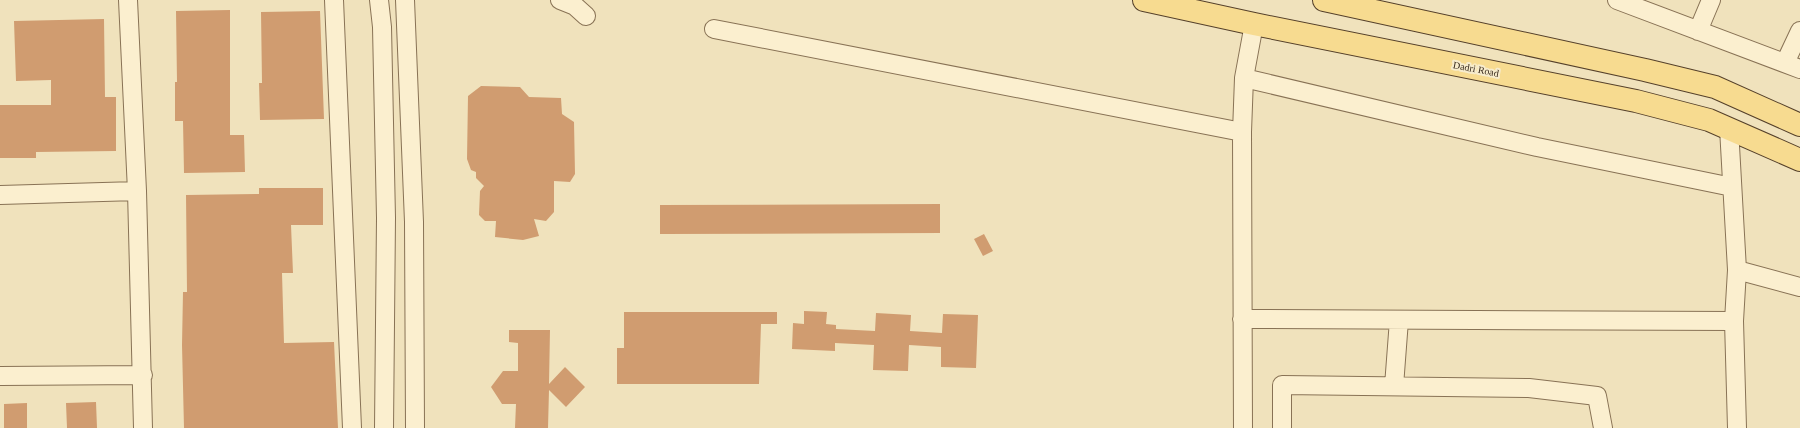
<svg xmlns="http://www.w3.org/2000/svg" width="1800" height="428" font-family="'Times New Roman',serif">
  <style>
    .building { fill: #d09c70 }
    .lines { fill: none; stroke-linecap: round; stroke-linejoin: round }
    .minor-casing { stroke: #887255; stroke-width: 20 }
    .major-casing { stroke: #55402a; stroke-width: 24 }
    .minor { stroke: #fbefcf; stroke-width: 18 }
    .major { stroke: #f7db90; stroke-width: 22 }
    .labels { text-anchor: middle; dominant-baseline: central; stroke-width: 4; stroke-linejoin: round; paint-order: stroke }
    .street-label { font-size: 10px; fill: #37291b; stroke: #f7eccc }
  </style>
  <rect width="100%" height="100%" fill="#f0e2bc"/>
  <path class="building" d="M 230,10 L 230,135 L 244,135 L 245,172 L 184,173 L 183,121 L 175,121 L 175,82 L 177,82 L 176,11 Z
    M 320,11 L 324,119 L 260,120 L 259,83 L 262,83 L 261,12 Z
    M 104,19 L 105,97 L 116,97 L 116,151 L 36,152 L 36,158 L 0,158 L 0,105 L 51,105 L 51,80 L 16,81 L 14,21 Z
    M 481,86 L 520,87 L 529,97 L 561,98 L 562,114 L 574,122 L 575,174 L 570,182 L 554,181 L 554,212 L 546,221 L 534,219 L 539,236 L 523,240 L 495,237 L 496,221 L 485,221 L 479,215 L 480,191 L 484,186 L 476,178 L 476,172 L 471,170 L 467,159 L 468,96 Z
    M 259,188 L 323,188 L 323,225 L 291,225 L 293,273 L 282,273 L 284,343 L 334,342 L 338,428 L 184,428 L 182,345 L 183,292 L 187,292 L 186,195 L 259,194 Z
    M 940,204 L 940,233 L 660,234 L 660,205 Z
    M 984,234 L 993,251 L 983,256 L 974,239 Z
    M 804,311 L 827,312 L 826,324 L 836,325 L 836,329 L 875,331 L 876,313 L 911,315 L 910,331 L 942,333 L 943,314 L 978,315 L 976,368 L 941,367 L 941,347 L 909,345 L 908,371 L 873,370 L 874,345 L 835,343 L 835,351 L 792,349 L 793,323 L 804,324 Z
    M 624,312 L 777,312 L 777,324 L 761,324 L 759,384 L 617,384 L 617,348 L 624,348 Z
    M 509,330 L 550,330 L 549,384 L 565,367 L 585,387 L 566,407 L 549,390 L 548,428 L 515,428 L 516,404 L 502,404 L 491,387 L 503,371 L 518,371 L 518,343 L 509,342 Z
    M 96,402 L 97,428 L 67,428 L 66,403 Z
    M 27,403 L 27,428 L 4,428 L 4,404 Z"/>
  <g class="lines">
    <defs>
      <path id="minor" d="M 128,0 L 137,191 L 143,428
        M 334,0 L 352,428
        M 379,0 L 382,27 L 386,218 L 384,428
        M 405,0 L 414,222 L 415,428
        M 560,0 L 575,6 L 586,16
        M 1617,0 L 1800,69
        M 714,29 L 1242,132
        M 1698,31 L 1711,0
        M 1785,63 L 1800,31
        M 1244,78 L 1537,147 L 1732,187
        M 1729,128 L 1737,270 L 1734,321 L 1737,428
        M 0,195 L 137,191
        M 1737,270 L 1800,287
        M 1242,319 L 1734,321
        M 0,376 L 143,375
        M 1394,386 L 1399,320
        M 1243,428 L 1242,132 L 1244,78 L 1254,24
        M 1282,428 L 1282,385 L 1529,388 L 1597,396 L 1603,428"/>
      <path id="major" d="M 1144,0 L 1254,24 L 1636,101 L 1709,120 L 1800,160
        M 1324,0 L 1645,70 L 1715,87 L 1800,125"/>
    </defs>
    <use href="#minor" class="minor-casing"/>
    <use href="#major" class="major-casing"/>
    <use href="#minor" class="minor"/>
    <use href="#major" class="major"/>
  </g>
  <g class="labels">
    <g class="street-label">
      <text transform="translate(1476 69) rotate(11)">Dadri Road</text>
    </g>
  </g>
</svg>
